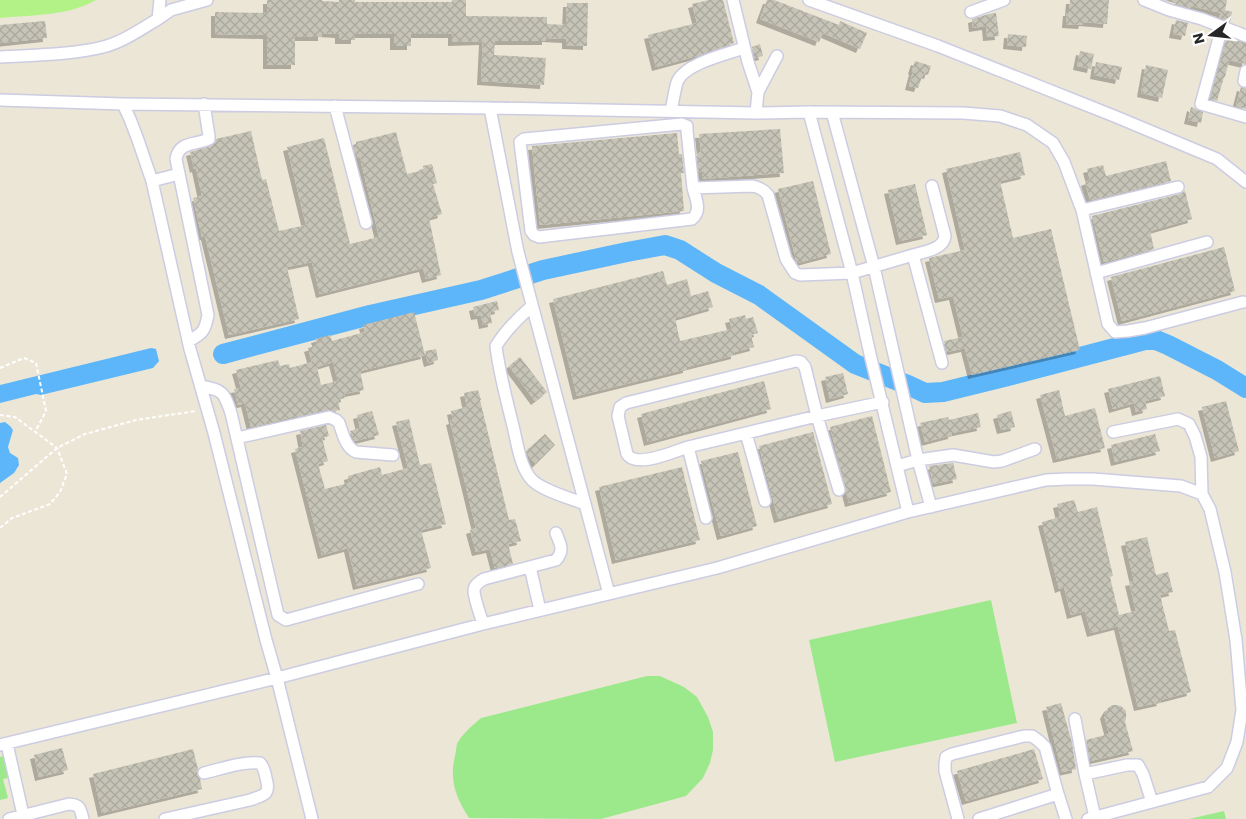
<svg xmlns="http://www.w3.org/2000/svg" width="1246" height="819" font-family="Poppins,sans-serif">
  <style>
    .grass { fill: #9ce98c }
    .pitch { fill: #b2f287 }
    .water { fill: #5db6fa }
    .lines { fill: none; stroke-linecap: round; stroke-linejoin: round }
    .river { stroke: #5db6fa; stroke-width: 20 }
    .building { fill: url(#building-cross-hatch); fill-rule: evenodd; filter: url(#shadow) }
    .minor-casing { stroke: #cccce2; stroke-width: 14 }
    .path { stroke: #fff; stroke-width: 2; stroke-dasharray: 4 2.5; stroke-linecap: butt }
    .minor { stroke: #fff; stroke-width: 11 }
  </style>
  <defs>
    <pattern id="building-cross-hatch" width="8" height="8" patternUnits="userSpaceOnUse" patternTransform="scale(1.25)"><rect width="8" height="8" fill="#c6c3b7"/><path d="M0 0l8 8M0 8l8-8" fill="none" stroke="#aaa89d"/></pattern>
    <filter id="shadow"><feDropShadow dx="-4" dy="4" stdDeviation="0" flood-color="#0004"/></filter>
  </defs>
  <rect width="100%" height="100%" fill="#ece6d6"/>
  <path class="grass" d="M 991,600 L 1017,723 L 835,762 L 809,640 Z
    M 647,676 L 660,676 L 684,687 L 697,697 L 708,717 L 713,732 L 713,750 L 710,763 L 703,778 L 686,796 L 601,819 L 469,818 C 456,798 449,780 455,756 C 456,752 456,748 457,744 C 462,734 472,726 481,718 Z
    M 3,756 L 11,768 L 7,770 L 8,778 L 3,779 L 8,798 L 0,800 L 0,757 Z
    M 1224,811 L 1226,819 L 1189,819 Z"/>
  <path class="pitch" d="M 0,0 L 96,0 C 69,16 30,15 0,18 Z"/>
  <path class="water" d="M 151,348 L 156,349 L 159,361 L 153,368 L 41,395 L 36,394 L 0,403 L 0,385 Z
    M 5,422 L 10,426 L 13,430 L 8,447 L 10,453 L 18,458 L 19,465 L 14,473 L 0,483 L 0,423 Z"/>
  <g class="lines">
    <path class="river" d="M 223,354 L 370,315 L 481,290 L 543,270 L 627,252 L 665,245 L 680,250 L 716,273 L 759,295 L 855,364 L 908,385 L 925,393 L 943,392 L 1008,376 L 1145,340 L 1156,340 L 1168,345 L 1217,370 L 1246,388"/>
  </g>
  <path class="building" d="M 267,0 L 322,0 L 322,1 L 339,2 L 339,0 L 355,0 L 355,2 L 452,2 L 452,0 L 466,0 L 466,16 L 547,17 L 547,24 L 566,25 L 567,3 L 588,3 L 587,46 L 566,45 L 566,39 L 546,38 L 546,41 L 495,41 L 494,55 L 546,58 L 544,85 L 481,81 L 483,41 L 452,42 L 452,34 L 411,34 L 411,46 L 394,46 L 394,34 L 355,34 L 355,40 L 339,40 L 339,34 L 322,33 L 322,37 L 295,37 L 295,65 L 267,65 L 267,35 L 215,34 L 215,12 L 267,13 Z
    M 709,0 L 723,0 L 734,43 L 697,56 L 656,67 L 648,35 L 697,23 L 692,4 Z
    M 767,0 L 774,0 L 839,25 L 840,21 L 867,33 L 860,49 L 823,33 L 819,42 L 760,19 Z
    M 1070,0 L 1109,0 L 1107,24 L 1083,22 L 1082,25 L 1066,24 L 1067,12 L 1069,12 Z
    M 1164,0 L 1227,0 L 1225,10 L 1232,12 L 1230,22 L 1219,18 L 1221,13 L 1191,6 L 1190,8 Z
    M 996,13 L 999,36 L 987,37 L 986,26 L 973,28 L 972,19 L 989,14 Z
    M 1176,20 L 1188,23 L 1185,36 L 1173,34 Z
    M 45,21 L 47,38 L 0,43 L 0,25 Z
    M 1008,34 L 1027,36 L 1026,47 L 1007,45 Z
    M 1227,37 L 1246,43 L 1246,64 L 1229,60 L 1225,77 L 1224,77 L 1217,101 L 1210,99 Z
    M 760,44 L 763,56 L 755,58 L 752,47 Z
    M 1080,51 L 1094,54 L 1091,69 L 1077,66 Z
    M 915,61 L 931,66 L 928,75 L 923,74 L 918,88 L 909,86 L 913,71 L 912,70 Z
    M 1096,62 L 1122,67 L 1119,80 L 1094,75 Z
    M 1146,65 L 1168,70 L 1162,98 L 1141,93 Z
    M 1241,87 L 1246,88 L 1246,109 L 1236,106 Z
    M 1191,107 L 1203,112 L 1201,123 L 1188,120 Z
    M 780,129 L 784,173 L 702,179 L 702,171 L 699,172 L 697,152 L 701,152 L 699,134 Z
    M 251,131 L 262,180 L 266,179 L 279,231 L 306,225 L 287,147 L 324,138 L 350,244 L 379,237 L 360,157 L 356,158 L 353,145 L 356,144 L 356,142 L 396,132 L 407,174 L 424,170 L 423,166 L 432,164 L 437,183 L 433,184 L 442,214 L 429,218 L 441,275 L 426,279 L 423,268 L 320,294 L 312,262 L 287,267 L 299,319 L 229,335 L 205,236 L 202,237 L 193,198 L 202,196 L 196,168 L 194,169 L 190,152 L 211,146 L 215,144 L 216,139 Z
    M 677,133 L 679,154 L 682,154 L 684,173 L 681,173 L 684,211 L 540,225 L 532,146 Z
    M 1020,152 L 1025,175 L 1000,181 L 1013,238 L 1051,229 L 1080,350 L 972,375 L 965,348 L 947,352 L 944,341 L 963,337 L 953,296 L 939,299 L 929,258 L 965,250 L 946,169 Z
    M 1166,161 L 1171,181 L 1090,200 L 1085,182 L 1090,180 L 1087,169 L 1103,165 L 1106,176 Z
    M 813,181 L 831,254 L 797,263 L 796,260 L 778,189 Z
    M 915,184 L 927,235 L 900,241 L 888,190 Z
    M 1185,191 L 1192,219 L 1150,231 L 1154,249 L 1104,262 L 1092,216 L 1180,194 Z
    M 1224,247 L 1235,291 L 1122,321 L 1111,277 Z
    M 663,271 L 667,285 L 687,279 L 691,296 L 708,291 L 713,307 L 675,318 L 680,341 L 732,329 L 729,319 L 745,315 L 746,319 L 753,317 L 758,333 L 751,335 L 754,347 L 735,352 L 735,355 L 687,367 L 687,369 L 577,396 L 553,299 Z
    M 497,301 L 499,310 L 490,312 L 492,323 L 483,325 L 481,315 L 475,316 L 473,307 Z
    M 414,312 L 425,355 L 360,371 L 364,390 L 344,394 L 345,398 L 338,400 L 340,410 L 334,411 L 327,410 L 296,417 L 296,416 L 251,427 L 245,403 L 238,405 L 234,389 L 241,388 L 236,370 L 278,360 L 280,366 L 289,364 L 290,368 L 312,362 L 308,348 L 317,345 L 315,339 L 330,335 L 332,341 L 365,332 L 363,325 ZM 333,362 L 338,381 L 321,385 L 317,367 Z
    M 436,349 L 438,360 L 428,363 L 425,351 Z
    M 520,357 L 547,392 L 535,401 L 509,366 Z
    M 843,373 L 848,394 L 830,399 L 825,377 Z
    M 1160,376 L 1165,396 L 1145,401 L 1147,409 L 1136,412 L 1134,403 L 1113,409 L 1108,389 Z
    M 764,381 L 771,409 L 648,442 L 641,414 Z
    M 478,390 L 481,400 L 480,400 L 509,520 L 515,519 L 521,541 L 508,544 L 513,564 L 495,568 L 490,549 L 476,552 L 470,530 L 476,528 L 450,421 L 453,420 L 451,411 L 467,407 L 464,393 Z
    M 1059,390 L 1065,416 L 1095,408 L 1105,448 L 1057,459 L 1040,395 Z
    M 1226,401 L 1239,451 L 1215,458 L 1202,407 Z
    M 372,411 L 379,435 L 355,441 L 350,431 L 360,428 L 357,415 Z
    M 1011,411 L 1015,427 L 1001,430 L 997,415 Z
    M 978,413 L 981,427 L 952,433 L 952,435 L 925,442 L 920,423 L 948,417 L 949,420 Z
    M 872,416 L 891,492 L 849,503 L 830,427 Z
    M 409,419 L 420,465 L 431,463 L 446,524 L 421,530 L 431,568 L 357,586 L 348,548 L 322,555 L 295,449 L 303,447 L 300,431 L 326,425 L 329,436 L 322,438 L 328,461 L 318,464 L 325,489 L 349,483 L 348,476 L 380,467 L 382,475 L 408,468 L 396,422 Z
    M 813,432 L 832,504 L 778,519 L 759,446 Z
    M 545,434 L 555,445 L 536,464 L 528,455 L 526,451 Z
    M 1155,434 L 1160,451 L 1115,462 L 1111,445 Z
    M 738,452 L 757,526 L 721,536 L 701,461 Z
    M 953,463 L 957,479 L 933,484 L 929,466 Z
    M 682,467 L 700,540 L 616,560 L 599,487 Z
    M 1074,500 L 1078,512 L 1097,507 L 1113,576 L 1110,577 L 1119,615 L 1136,611 L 1129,582 L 1134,581 L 1125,542 L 1147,537 L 1156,575 L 1168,572 L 1173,592 L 1160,595 L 1169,631 L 1175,630 L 1191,692 L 1160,700 L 1161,702 L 1138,707 L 1118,626 L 1091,633 L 1085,611 L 1071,615 L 1064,587 L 1059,589 L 1042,522 L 1060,517 L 1057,504 Z
    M 1061,703 L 1072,743 L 1076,769 L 1062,772 L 1046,707 Z
    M 1112,705 L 1116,705 L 1121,706 L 1126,711 L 1126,718 L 1125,722 L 1133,751 L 1090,761 L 1086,740 L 1109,734 L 1104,715 L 1108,708 Z
    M 62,748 L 68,770 L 39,777 L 34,755 Z
    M 193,749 L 198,769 L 197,774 L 200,779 L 202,789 L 102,813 L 93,774 Z
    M 1034,749 L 1043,779 L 966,801 L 957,771 Z"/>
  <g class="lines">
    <defs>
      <path id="minor" d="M 733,0 L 748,62 L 758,92 L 756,113
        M 809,0 L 938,46 L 1114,116 L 1217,159 L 1246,182
        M 1144,0 L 1169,10 L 1202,19 L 1246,36
        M 971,12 L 1004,0
        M 158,19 L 171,10 L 207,0
        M 1222,27 L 1201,104 L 1246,117
        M 0,57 C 33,55 71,55 103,47 C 123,42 141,29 158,19 L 160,0
        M 1244,81 L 1246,71
        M 758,92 L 777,56
        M 0,100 L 123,104 L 490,108 L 756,113 L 809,112 L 963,113 L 1000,116 L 1027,125 L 1053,143 L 1064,162 L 1082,210 L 1108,324 L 1115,332 L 1128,331 L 1145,328 L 1243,302
        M 123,104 L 130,119 L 138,140 L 152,181 L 190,349 L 214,433 L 266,640 L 277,678 L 312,819
        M 335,106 L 366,223
        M 490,108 L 518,252 L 609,594
        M 671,111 C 673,103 675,86 678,80 C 687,63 727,54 744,48
        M 809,112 L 852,273 L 870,354 L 908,512
        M 832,112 L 874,267 L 918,460 L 931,507
        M 152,181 L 179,174
        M 693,188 C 696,199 702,211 692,219 L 539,237 L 534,235 L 531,231 L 520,142 L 524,139 L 682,124 L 687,126 L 687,131 L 693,188 L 752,186 C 759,187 763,189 768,195 L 786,259 L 795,273 L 800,275 L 852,273 L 913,255 L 942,363
        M 1082,210 L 1178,187
        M 913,255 C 924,252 944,249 945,236 L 932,186
        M 1096,273 L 1207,242
        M 532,306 C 518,318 506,330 496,346 C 499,372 506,397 512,422 C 517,440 519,466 532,480 C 543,491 570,498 585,504
        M 189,341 C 203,333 205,331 208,315 L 176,159 C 179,141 195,145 209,139 L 209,136 L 204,104
        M 201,386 C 224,390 224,393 231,413 L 278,615 L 286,620 L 418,584
        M 1113,432 L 1178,419 L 1189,424 L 1195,436 L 1201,457 L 1202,494
        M 746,433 L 765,501
        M 237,438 L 329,417 L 336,420 L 339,423 C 343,433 345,447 356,452 L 393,455
        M 688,447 L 817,416 L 883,402
        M 897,466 L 918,460 L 953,455 L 994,462 L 1002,461 L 1035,449
        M 706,518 L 688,447 C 675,451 636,469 627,454 L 618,416 L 620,407 L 626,403 L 796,361 L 801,362 L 805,367 L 817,416 L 839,490
        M 530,567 L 540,610
        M 483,624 C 481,617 474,598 474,591 C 474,585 479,582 484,579 L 556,560 C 565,550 560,544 556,533
        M 1075,719 L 1085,774 L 1095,817
        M 7,744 L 24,819
        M 0,745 L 277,678 L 483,624 L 717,568 L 908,512 L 1046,480 L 1067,479 L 1093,479 L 1181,486 L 1202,494 L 1210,509 L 1225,572 L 1236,640 L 1242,710 L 1237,742 L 1227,768 L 1208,787 L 1088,819
        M 1085,774 L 1127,765 L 1138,765 L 1143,774 L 1152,802
        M 9,819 L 69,804 C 81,805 80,809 83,819
        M 165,819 L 250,800 C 264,795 271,795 266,778 C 265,773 264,767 260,763 C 242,761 221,769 204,773
        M 958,819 L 945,771 L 945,764 L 946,757 L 952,754 L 1024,736 L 1032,736 L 1039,741 L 1045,747 L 1058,794 L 1066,819
        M 979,819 L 1058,794"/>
    </defs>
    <use href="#minor" class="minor-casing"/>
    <path class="path" d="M 0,368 L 24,358 L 36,363 L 46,411 L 35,432
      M 0,415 L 15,417 L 57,448 L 67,474 L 60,492 L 50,504 L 12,518 L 0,528
      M 0,497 L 57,448 L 85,434 L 136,420 L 196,411"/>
    <use href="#minor" class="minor"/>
  </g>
  <g transform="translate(1211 35) rotate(255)" stroke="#ffffff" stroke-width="4" paint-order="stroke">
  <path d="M0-4L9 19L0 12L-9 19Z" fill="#272727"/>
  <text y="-8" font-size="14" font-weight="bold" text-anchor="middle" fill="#272727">N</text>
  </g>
</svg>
